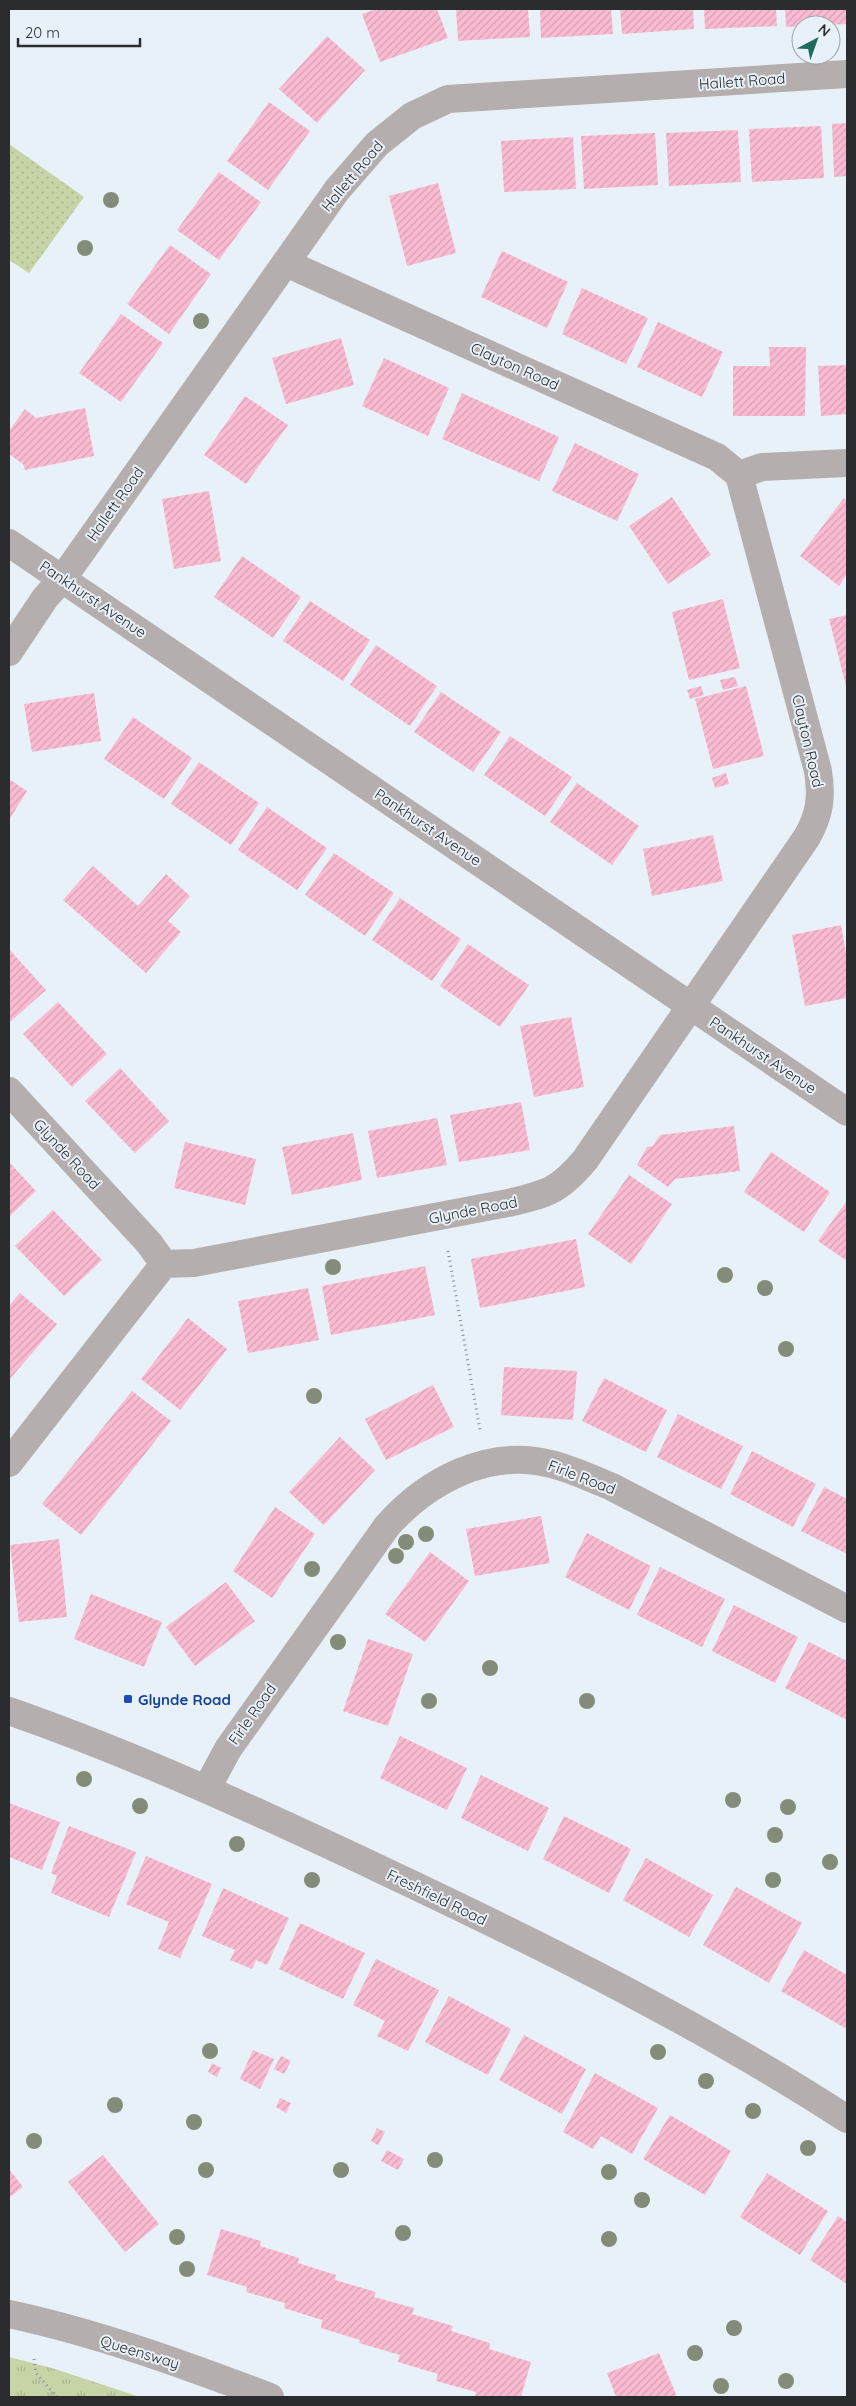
<svg xmlns="http://www.w3.org/2000/svg" width="856" height="2406" font-family="Quicksand,sans-serif">
  <style>
    .grass { fill: url(#grass-tufts) }
    .park { fill: url(#park-dots) }
    .building { fill: url(#building-hatch) }
    .lines { fill: none; stroke-linecap: round; stroke-linejoin: round }
    .path { stroke: #898e93; stroke-width: 3; stroke-dasharray: 1 4; stroke-linecap: butt }
    .minor { stroke: #b4afae; stroke-width: 28 }
    .tree { fill: #838c78 }
    .transit-dot { fill: #1a4fb4; stroke: #e9f1f8; stroke-width: 2 }
    .labels { text-anchor: middle; dominant-baseline: central; stroke-width: 4; stroke-linejoin: round; paint-order: stroke }
    .street-label { font-size: 15px; fill: #2a2c2f; stroke: #e9f1f8 }
    .transit-label { font-size: 15px; font-weight: bold; fill: #164399; stroke: #e9f1f8; text-anchor: start }
  </style>
  <defs>
    <pattern id="grass-tufts" width="24" height="20" patternUnits="userSpaceOnUse" patternTransform="scale(1.25)"><rect width="24" height="20" fill="#c6d4a8"/><path d="M3 7l-1-3M5 7V3M7 7l1-3M15 17l-1-3M17 17v-4M19 17l1-3" fill="none" stroke="#aab691"/></pattern>
    <pattern id="park-dots" width="8" height="8" patternUnits="userSpaceOnUse" patternTransform="scale(1.25)"><rect width="8" height="8" fill="#c6d4a8"/><path d="M2 2h.1M6 6h.1" fill="none" stroke="#aab691" stroke-width="1.8" stroke-linecap="round"/></pattern>
    <pattern id="building-hatch" width="6" height="6" patternUnits="userSpaceOnUse" patternTransform="scale(1.25)"><rect width="6" height="6" fill="#fabbd3"/><path d="M-1 1l2-2M0 6l6-6M5 7l2-2" fill="none" stroke="#d6a1b5"/></pattern>
  </defs>
  <rect width="100%" height="100%" fill="#e9f1f8"/>
  <path class="grass" d="M 9,2357 L 52,2368 L 140,2397 L 9,2397 Z"/>
  <path class="park" d="M 9,144 L 84,197 L 29,273 L 9,260 Z"/>
  <path class="building" d="M 377,9 L 437,9 L 448,38 L 380,62 L 362,14 Z
    M 456,9 L 528,9 L 530,37 L 458,41 Z
    M 540,9 L 611,9 L 613,34 L 541,38 Z
    M 620,9 L 693,9 L 694,29 L 622,34 Z
    M 704,9 L 776,9 L 777,26 L 705,29 Z
    M 785,9 L 847,9 L 847,24 L 786,27 Z
    M 327,36 L 365,70 L 317,123 L 279,89 Z
    M 269,102 L 310,131 L 268,190 L 227,161 Z
    M 847,123 L 847,176 L 834,177 L 832,124 Z
    M 821,126 L 824,178 L 752,182 L 749,129 Z
    M 738,130 L 741,182 L 669,186 L 666,133 Z
    M 655,133 L 658,185 L 584,189 L 581,136 Z
    M 573,137 L 576,189 L 504,192 L 501,141 Z
    M 219,172 L 261,202 L 219,260 L 177,230 Z
    M 438,183 L 456,253 L 407,266 L 389,196 Z
    M 170,245 L 211,274 L 169,334 L 127,304 Z
    M 502,251 L 568,282 L 547,328 L 481,297 Z
    M 582,288 L 648,318 L 626,364 L 562,334 Z
    M 121,314 L 163,343 L 121,402 L 79,373 Z
    M 658,322 L 723,352 L 702,397 L 637,367 Z
    M 341,338 L 354,385 L 286,404 L 272,358 Z
    M 769,347 L 806,347 L 805,416 L 733,416 L 733,366 L 770,366 Z
    M 384,358 L 449,388 L 428,436 L 362,406 Z
    M 847,365 L 847,414 L 821,416 L 818,366 Z
    M 462,393 L 559,437 L 539,481 L 442,439 Z
    M 245,396 L 288,425 L 246,484 L 204,455 Z
    M 85,408 L 94,456 L 25,470 L 23,464 L 9,454 L 9,431 L 25,409 L 36,418 Z
    M 575,443 L 639,474 L 617,521 L 552,491 Z
    M 209,491 L 221,561 L 174,569 L 162,499 Z
    M 672,497 L 711,555 L 668,584 L 629,526 Z
    M 844,498 L 847,501 L 847,574 L 839,586 L 800,556 Z
    M 242,556 L 301,597 L 273,638 L 214,597 Z
    M 723,599 L 740,668 L 689,680 L 672,612 Z
    M 310,601 L 370,640 L 343,681 L 283,641 Z
    M 847,615 L 847,690 L 829,619 Z
    M 376,645 L 437,686 L 410,726 L 350,685 Z
    M 735,677 L 738,686 L 723,690 L 720,680 Z
    M 701,686 L 704,695 L 690,699 L 687,690 Z
    M 746,686 L 764,756 L 713,769 L 695,699 Z
    M 441,692 L 501,732 L 473,772 L 414,732 Z
    M 94,693 L 101,741 L 32,752 L 24,704 Z
    M 133,717 L 192,758 L 164,799 L 104,759 Z
    M 510,736 L 572,777 L 545,816 L 484,775 Z
    M 199,762 L 259,803 L 231,845 L 171,804 Z
    M 726,773 L 729,784 L 715,788 L 712,778 Z
    M 9,779 L 27,791 L 9,820 Z
    M 577,783 L 639,826 L 612,865 L 550,822 Z
    M 267,807 L 327,848 L 297,890 L 238,850 Z
    M 713,835 L 723,881 L 652,896 L 643,849 Z
    M 334,853 L 394,893 L 365,936 L 305,895 Z
    M 93,866 L 138,906 L 166,874 L 190,896 L 168,921 L 181,932 L 146,973 L 63,900 Z
    M 400,898 L 461,939 L 432,981 L 372,940 Z
    M 841,925 L 847,958 L 847,998 L 805,1006 L 792,935 Z
    M 468,944 L 529,985 L 500,1027 L 440,986 Z
    M 9,949 L 46,990 L 10,1022 L 9,1021 Z
    M 58,1002 L 107,1054 L 72,1087 L 23,1034 Z
    M 571,1017 L 584,1087 L 534,1097 L 520,1026 Z
    M 120,1068 L 169,1121 L 135,1153 L 85,1101 Z
    M 521,1102 L 530,1150 L 459,1162 L 450,1115 Z
    M 437,1118 L 447,1165 L 377,1178 L 368,1131 Z
    M 734,1126 L 740,1171 L 675,1179 L 668,1187 L 637,1165 L 647,1147 L 653,1146 L 660,1135 Z
    M 353,1133 L 362,1180 L 292,1195 L 282,1147 Z
    M 185,1142 L 256,1159 L 245,1205 L 174,1188 Z
    M 771,1152 L 830,1192 L 804,1232 L 744,1192 Z
    M 9,1162 L 36,1191 L 9,1217 Z
    M 629,1175 L 672,1204 L 631,1264 L 588,1234 Z
    M 846,1202 L 847,1203 L 847,1261 L 818,1241 Z
    M 53,1210 L 102,1260 L 64,1296 L 15,1246 Z
    M 576,1239 L 585,1287 L 480,1308 L 471,1259 Z
    M 425,1266 L 435,1315 L 331,1335 L 322,1286 Z
    M 308,1288 L 319,1340 L 248,1353 L 238,1301 Z
    M 20,1293 L 57,1324 L 9,1380 L 9,1306 Z
    M 188,1318 L 227,1349 L 180,1410 L 141,1379 Z
    M 504,1367 L 577,1371 L 573,1420 L 501,1415 Z
    M 604,1378 L 667,1410 L 646,1452 L 582,1421 Z
    M 433,1385 L 454,1427 L 386,1460 L 365,1419 Z
    M 132,1391 L 171,1421 L 81,1535 L 42,1504 Z
    M 678,1414 L 743,1446 L 721,1489 L 657,1457 Z
    M 340,1437 L 375,1470 L 324,1525 L 289,1492 Z
    M 752,1451 L 816,1484 L 793,1527 L 730,1494 Z
    M 824,1487 L 847,1499 L 847,1554 L 801,1531 Z
    M 275,1507 L 315,1534 L 272,1598 L 233,1571 Z
    M 541,1516 L 550,1563 L 475,1576 L 466,1529 Z
    M 587,1533 L 651,1566 L 629,1610 L 565,1577 Z
    M 59,1539 L 67,1617 L 19,1622 L 10,1545 Z
    M 430,1552 L 469,1581 L 425,1642 L 385,1614 Z
    M 660,1567 L 725,1599 L 702,1647 L 637,1615 Z
    M 226,1582 L 255,1621 L 195,1666 L 166,1627 Z
    M 91,1594 L 162,1622 L 144,1667 L 74,1639 Z
    M 734,1605 L 798,1637 L 775,1683 L 712,1651 Z
    M 368,1639 L 413,1654 L 388,1726 L 343,1711 Z
    M 809,1642 L 847,1661 L 847,1720 L 785,1688 Z
    M 400,1736 L 467,1768 L 447,1810 L 380,1778 Z
    M 481,1775 L 549,1808 L 528,1851 L 461,1818 Z
    M 9,1803 L 60,1822 L 42,1870 L 9,1857 Z
    M 564,1816 L 631,1849 L 609,1893 L 543,1859 Z
    M 69,1826 L 136,1852 L 109,1917 L 51,1893 L 57,1876 L 51,1873 Z
    M 146,1856 L 212,1884 L 180,1958 L 158,1949 L 169,1922 L 126,1904 Z
    M 646,1858 L 713,1895 L 689,1937 L 623,1900 Z
    M 736,1887 L 802,1923 L 769,1983 L 703,1945 Z
    M 223,1888 L 289,1918 L 267,1965 L 256,1960 L 252,1969 L 230,1960 L 235,1950 L 202,1936 Z
    M 300,1923 L 365,1953 L 343,1999 L 279,1969 Z
    M 804,1950 L 847,1975 L 847,2025 L 845,2028 L 781,1991 Z
    M 376,1959 L 439,1990 L 408,2051 L 377,2036 L 385,2021 L 353,2005 Z
    M 449,1996 L 511,2029 L 488,2075 L 425,2042 Z
    M 524,2035 L 586,2069 L 562,2114 L 499,2080 Z
    M 253,2050 L 274,2059 L 260,2089 L 240,2079 Z
    M 281,2056 L 291,2061 L 284,2074 L 274,2069 Z
    M 212,2063 L 221,2068 L 217,2077 L 208,2072 Z
    M 595,2073 L 658,2108 L 632,2154 L 601,2136 L 593,2149 L 563,2132 Z
    M 280,2098 L 291,2103 L 286,2113 L 276,2107 Z
    M 670,2115 L 731,2151 L 705,2195 L 643,2159 Z
    M 377,2128 L 385,2132 L 378,2145 L 371,2141 Z
    M 387,2150 L 404,2159 L 398,2170 L 381,2161 Z
    M 103,2155 L 159,2224 L 125,2252 L 68,2182 Z
    M 9,2169 L 23,2187 L 9,2198 Z
    M 767,2173 L 828,2211 L 800,2255 L 740,2217 Z
    M 838,2216 L 847,2222 L 847,2284 L 810,2260 Z
    M 221,2229 L 261,2241 L 260,2246 L 299,2258 L 298,2263 L 336,2275 L 335,2280 L 376,2292 L 374,2297 L 414,2308 L 412,2314 L 453,2326 L 451,2331 L 490,2343 L 489,2349 L 531,2362 L 521,2397 L 475,2396 L 476,2392 L 436,2381 L 438,2374 L 398,2362 L 400,2355 L 359,2343 L 360,2340 L 321,2328 L 322,2320 L 284,2308 L 285,2303 L 246,2292 L 247,2287 L 207,2275 Z
    M 659,2353 L 677,2397 L 616,2397 L 607,2373 Z"/>
  <g class="lines">
    <path class="path" d="M 448,1251 L 480,1430
      M 34,2359 L 36,2373 L 57,2397"/>
    <path class="minor" d="M 739,475 L 762,467 L 847,463
      M 9,543 L 847,1112
      M 9,652 L 45,598 L 63,578 L 337,190 L 377,144 L 412,116 L 448,99 L 847,74
      M 9,1091 L 149,1243 L 164,1264
      M 9,1463 L 164,1264 L 194,1263 L 508,1203 C 547,1194 559,1191 585,1160 L 807,837 C 820,814 822,797 818,771 L 739,475 L 717,457 L 299,269 L 288,262
      M 9,1711 C 138,1756 261,1813 384,1871 C 543,1946 700,2024 847,2119
      M 207,1788 L 228,1749 L 387,1526 C 428,1480 489,1448 551,1464 C 572,1469 592,1479 612,1487 L 847,1609
      M 9,2314 C 98,2333 185,2365 270,2397"/>
  </g>
  <g class="tree">
    <circle cx="111" cy="200" r="8"/>
    <circle cx="85" cy="248" r="8"/>
    <circle cx="201" cy="321" r="8"/>
    <circle cx="333" cy="1267" r="8"/>
    <circle cx="725" cy="1275" r="8"/>
    <circle cx="765" cy="1288" r="8"/>
    <circle cx="786" cy="1349" r="8"/>
    <circle cx="314" cy="1396" r="8"/>
    <circle cx="426" cy="1534" r="8"/>
    <circle cx="406" cy="1542" r="8"/>
    <circle cx="396" cy="1556" r="8"/>
    <circle cx="312" cy="1569" r="8"/>
    <circle cx="338" cy="1642" r="8"/>
    <circle cx="490" cy="1668" r="8"/>
    <circle cx="429" cy="1701" r="8"/>
    <circle cx="587" cy="1701" r="8"/>
    <circle cx="84" cy="1779" r="8"/>
    <circle cx="733" cy="1800" r="8"/>
    <circle cx="140" cy="1806" r="8"/>
    <circle cx="788" cy="1807" r="8"/>
    <circle cx="775" cy="1835" r="8"/>
    <circle cx="237" cy="1844" r="8"/>
    <circle cx="830" cy="1862" r="8"/>
    <circle cx="312" cy="1880" r="8"/>
    <circle cx="773" cy="1880" r="8"/>
    <circle cx="210" cy="2051" r="8"/>
    <circle cx="658" cy="2052" r="8"/>
    <circle cx="706" cy="2081" r="8"/>
    <circle cx="115" cy="2105" r="8"/>
    <circle cx="753" cy="2111" r="8"/>
    <circle cx="194" cy="2122" r="8"/>
    <circle cx="34" cy="2141" r="8"/>
    <circle cx="808" cy="2148" r="8"/>
    <circle cx="435" cy="2160" r="8"/>
    <circle cx="206" cy="2170" r="8"/>
    <circle cx="341" cy="2170" r="8"/>
    <circle cx="609" cy="2172" r="8"/>
    <circle cx="642" cy="2200" r="8"/>
    <circle cx="403" cy="2233" r="8"/>
    <circle cx="177" cy="2237" r="8"/>
    <circle cx="609" cy="2239" r="8"/>
    <circle cx="187" cy="2269" r="8"/>
    <circle cx="734" cy="2328" r="8"/>
    <circle cx="695" cy="2353" r="8"/>
    <circle cx="786" cy="2381" r="8"/>
    <circle cx="721" cy="2386" r="8"/>
  </g>
  <rect class="transit-dot" x="123" y="1694" width="10" height="10" rx="2.5"/>
  <g class="labels">
    <g class="street-label">
      <text transform="translate(742 81) rotate(-4)">Hallett Road</text>
      <text transform="translate(352 176) rotate(-50)">Hallett Road</text>
      <text transform="translate(515 366) rotate(24)">Clayton Road</text>
      <text transform="translate(115 504) rotate(-55)">Hallett Road</text>
      <text transform="translate(93 599) rotate(34)">Pankhurst Avenue</text>
      <text transform="translate(808 741) rotate(77)">Clayton Road</text>
      <text transform="translate(428 827) rotate(34)">Pankhurst Avenue</text>
      <text transform="translate(763 1055) rotate(34)">Pankhurst Avenue</text>
      <text transform="translate(67 1154) rotate(47)">Glynde Road</text>
      <text transform="translate(473 1210) rotate(-11)">Glynde Road</text>
      <text transform="translate(582 1477) rotate(21)">Firle Road</text>
      <text transform="translate(252 1714) rotate(-55)">Firle Road</text>
      <text transform="translate(437 1897) rotate(26)">Freshfield Road</text>
      <text transform="translate(140 2352) rotate(17)">Queensway</text>
    </g>
    <g class="transit-label">
      <text x="138" y="1699">Glynde Road</text>
    </g>
  </g>
  <rect width="856" height="2406" fill="none" stroke="#2a2c2f" stroke-width="20"/>
  <g transform="translate(816 40) rotate(41)"><circle r="24" fill="#e9f1f8" stroke="#9da2a8"/>
  <path d="M0-4L9 19L0 12L-9 19Z" fill="#22695d"/>
  <text y="-8" font-size="14" font-weight="bold" text-anchor="middle" fill="#2a2c2f">N</text>
  </g>
  <path d="M18 38v8h122v-8" fill="none" stroke="#2a2c2f" stroke-width="2.5"/>
  <text x="25" y="38" font-size="15" fill="#2a2c2f" stroke="#e9f1f8" stroke-width="4" paint-order="stroke">20 m</text>
</svg>
